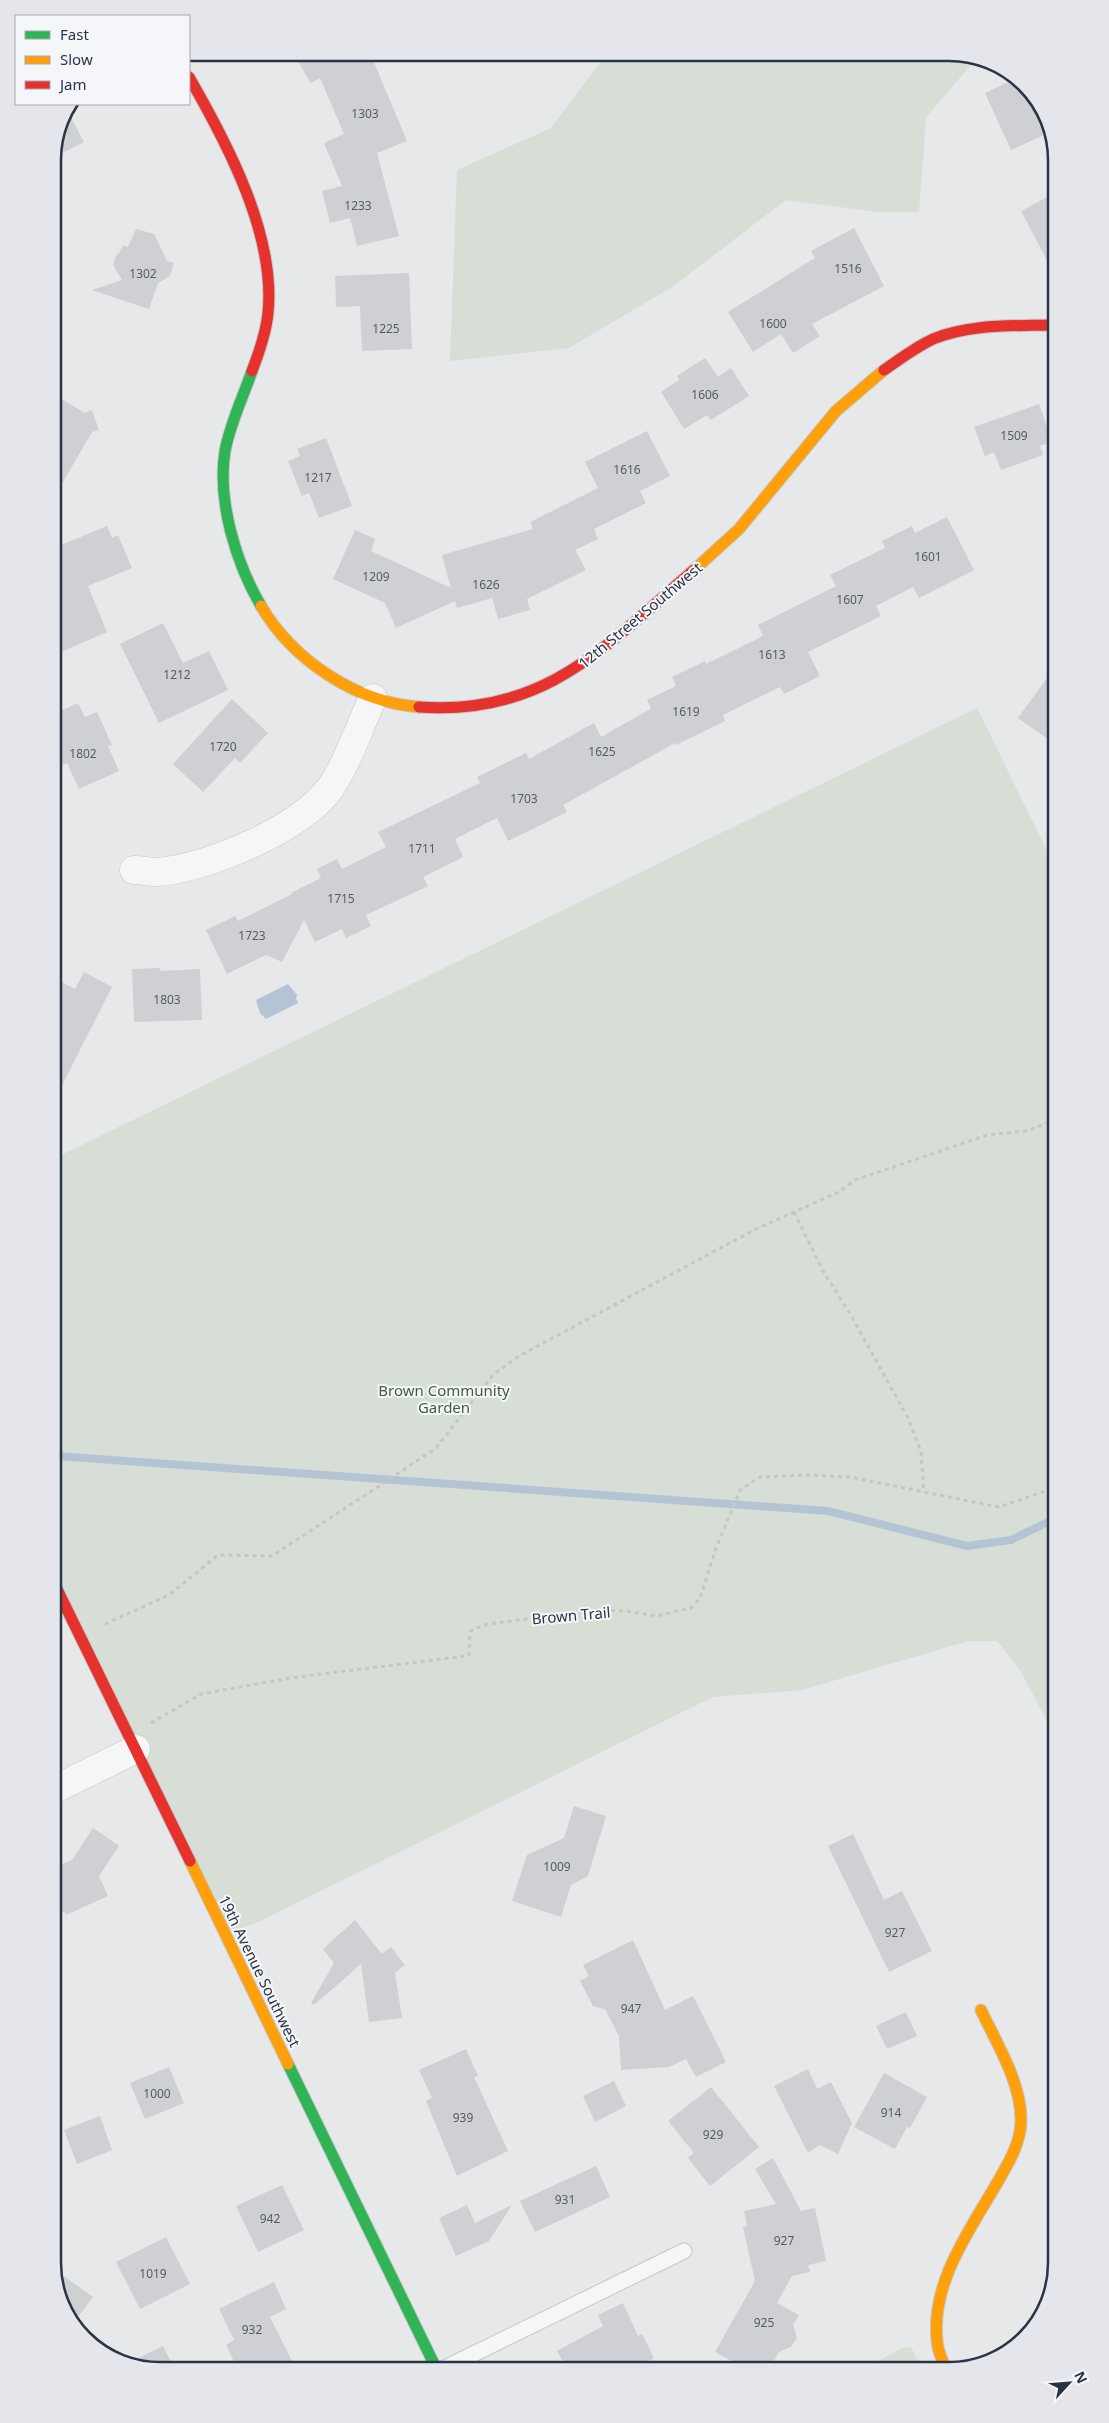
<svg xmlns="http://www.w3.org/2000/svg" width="1109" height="2423" font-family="'Noto Sans',sans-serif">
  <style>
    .green { fill: #d6ded6 }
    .water { fill: #b4c4d5 }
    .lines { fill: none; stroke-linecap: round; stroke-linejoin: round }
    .stream { stroke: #b4c4d5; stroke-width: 8 }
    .building { fill: #ced0d3 }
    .lane-casing { stroke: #c4c6c8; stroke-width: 17 }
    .street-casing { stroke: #c4c6c8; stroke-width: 29 }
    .fast-casing { stroke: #c4c6c8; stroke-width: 13 }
    .slow-casing { stroke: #c4c6c8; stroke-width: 13 }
    .jam-casing { stroke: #c4c6c8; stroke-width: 13 }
    .path { stroke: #c5c6ca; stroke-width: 3; stroke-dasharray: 4 4; stroke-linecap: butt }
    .lane { stroke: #f5f6f7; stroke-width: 15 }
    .street { stroke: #f5f6f7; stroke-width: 28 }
    .fast { stroke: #30b455; stroke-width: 11 }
    .slow { stroke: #ff9f0a; stroke-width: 11 }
    .jam { stroke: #e5322d; stroke-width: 11 }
    .labels { text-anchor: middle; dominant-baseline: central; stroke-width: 4; stroke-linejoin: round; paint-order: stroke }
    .number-label { font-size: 12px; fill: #545c69 }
    .street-label { font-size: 15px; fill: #2b3445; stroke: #f4f6f9 }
    .park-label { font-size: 15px; fill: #3f6138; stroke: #f4f6f9 }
    .rim { fill: none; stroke: #2b3445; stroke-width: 2.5 }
  </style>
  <rect width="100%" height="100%" fill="#e6e8ea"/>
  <path class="green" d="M 607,53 L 956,53 L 975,60 L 926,117 L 919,212 L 877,212 L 786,200 L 672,287 L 569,348 L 450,361 L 457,170 L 551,128 Z
    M 977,708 L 1053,863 L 1055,1736 L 1020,1670 L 997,1641 L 968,1641 L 802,1690 L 713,1697 L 256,1923 L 225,1934 L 56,1587 L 55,1158 Z
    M 911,2347 L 920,2365 L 871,2365 L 902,2348 Z"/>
  <path class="water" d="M 288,984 L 297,995 L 296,998 L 298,1003 L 266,1019 L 260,1013 L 256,1000 Z"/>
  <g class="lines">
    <path class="stream" d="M 56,1456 L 828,1511 L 967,1546 L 1011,1540 L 1054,1519"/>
  </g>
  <path class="building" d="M 293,53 L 370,53 L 407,141 L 377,153 L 399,236 L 357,246 L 350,218 L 330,223 L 322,191 L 342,186 L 324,143 L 344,134 L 320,78 L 311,83 Z
    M 1017,78 L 1038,107 L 1034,109 L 1046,134 L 1011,150 L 985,93 Z
    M 67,110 L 84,142 L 53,158 L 61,119 Z
    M 1051,195 L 1051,268 L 1021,211 Z
    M 854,228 L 884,286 L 812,324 L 820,336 L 793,353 L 781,334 L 753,352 L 728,312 L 815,258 L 811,251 Z
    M 136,229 L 154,234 L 167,261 L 174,263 L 170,276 L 158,283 L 149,309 L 92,290 L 122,280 L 113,265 L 116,255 L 119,253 L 123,245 L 128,247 Z
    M 409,273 L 412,349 L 362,351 L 360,306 L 336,307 L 335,276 Z
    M 705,358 L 718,377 L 731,368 L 749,396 L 711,420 L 707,415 L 684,429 L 661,392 L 679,380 L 677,376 Z
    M 53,394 L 85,413 L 92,410 L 99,430 L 92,432 L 54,497 Z
    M 1039,404 L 1052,442 L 1040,446 L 1043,455 L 1001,470 L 994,452 L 985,456 L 974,427 Z
    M 647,431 L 670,476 L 640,491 L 646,503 L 594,529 L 598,539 L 575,550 L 586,570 L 527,599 L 530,610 L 498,619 L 492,598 L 457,608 L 455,601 L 396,628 L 385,603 L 333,579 L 355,530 L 375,539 L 371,551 L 451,588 L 442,555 L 533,529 L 530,522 L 598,488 L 585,462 Z
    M 326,438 L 352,506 L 319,518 L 309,493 L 302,496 L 288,461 L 300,456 L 297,449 Z
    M 947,517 L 974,570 L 919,598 L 913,587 L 876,606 L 881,616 L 808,652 L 820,676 L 784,694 L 780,687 L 723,715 L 725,721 L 676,745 L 675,743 L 563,805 L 567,812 L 508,841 L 497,818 L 455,839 L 463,857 L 423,877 L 428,886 L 366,915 L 371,926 L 346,938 L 342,929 L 315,942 L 304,920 L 282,962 L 266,955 L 227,974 L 206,930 L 235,916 L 238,921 L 292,894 L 291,893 L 321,878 L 317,869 L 337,859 L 342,869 L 386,847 L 378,832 L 480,783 L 477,777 L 526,753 L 529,759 L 594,723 L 601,737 L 638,716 L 651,709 L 647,700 L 676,686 L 672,677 L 705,661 L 706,664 L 763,636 L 758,625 L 836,586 L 830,575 L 885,548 L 882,541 L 912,526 L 915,533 Z
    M 107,526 L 112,538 L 118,535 L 132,568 L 88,586 L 107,632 L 54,655 L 54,548 Z
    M 163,623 L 183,663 L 209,651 L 228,690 L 159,723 L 120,644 Z
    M 1052,671 L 1052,742 L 1018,718 Z
    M 232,699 L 268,733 L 240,763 L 235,758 L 203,792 L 173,764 Z
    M 78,703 L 85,717 L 97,712 L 112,745 L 108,746 L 119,771 L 79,789 L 67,763 L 54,768 L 54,714 Z
    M 160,968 L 160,971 L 200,969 L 202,1020 L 134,1022 L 132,969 Z
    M 84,972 L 112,987 L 55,1099 L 55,979 L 75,989 Z
    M 574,1806 L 606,1816 L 588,1876 L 571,1885 L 561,1917 L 512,1901 L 527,1855 L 564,1838 Z
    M 93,1828 L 119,1846 L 99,1876 L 108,1896 L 66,1915 L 64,1911 L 57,1914 L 57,1866 L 72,1860 Z
    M 853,1834 L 884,1900 L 902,1891 L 932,1951 L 889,1972 L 828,1846 Z
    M 355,1920 L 382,1954 L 391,1947 L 405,1965 L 395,1973 L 402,2018 L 369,2022 L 361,1964 L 314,2005 L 311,2003 L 334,1963 L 323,1949 Z
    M 633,1940 L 665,2010 L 693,1996 L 726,2062 L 696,2077 L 686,2059 L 669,2067 L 621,2070 L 619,2036 L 605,2009 L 593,2006 L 580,1981 L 589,1976 L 583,1965 Z
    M 906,2012 L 917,2036 L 887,2049 L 876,2026 Z
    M 466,2049 L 478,2076 L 474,2077 L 508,2151 L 457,2176 L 426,2101 L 432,2098 L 419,2070 Z
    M 169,2067 L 184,2103 L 145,2119 L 130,2083 Z
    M 808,2069 L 817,2089 L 831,2082 L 852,2123 L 838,2154 L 820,2145 L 808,2153 L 774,2086 Z
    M 884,2073 L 927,2097 L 910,2128 L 907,2127 L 895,2149 L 854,2127 Z
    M 614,2081 L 626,2106 L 595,2122 L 583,2096 Z
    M 711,2087 L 759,2147 L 710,2186 L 688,2158 L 694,2153 L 668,2121 Z
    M 100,2116 L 112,2150 L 77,2164 L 64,2130 Z
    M 773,2158 L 801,2211 L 815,2208 L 826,2261 L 808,2265 L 810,2272 L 792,2276 L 777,2303 L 799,2315 L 793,2325 L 797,2338 L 791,2347 L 779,2352 L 771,2366 L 741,2366 L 715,2352 L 755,2281 L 743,2227 L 747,2226 L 744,2211 L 776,2204 L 755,2169 Z
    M 596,2166 L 610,2197 L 535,2232 L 520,2201 Z
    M 282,2185 L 304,2230 L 258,2252 L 236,2206 Z
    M 467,2205 L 475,2223 L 512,2205 L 489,2241 L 456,2256 L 439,2218 Z
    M 166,2237 L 190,2284 L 140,2309 L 116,2262 Z
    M 58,2272 L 93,2297 L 75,2321 L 58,2298 Z
    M 274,2282 L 286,2309 L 270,2317 L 292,2361 L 274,2369 L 238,2370 L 226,2345 L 234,2340 L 219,2309 Z
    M 623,2303 L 638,2336 L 642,2334 L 654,2358 L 637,2367 L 566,2367 L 557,2351 L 603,2326 L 598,2315 Z
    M 163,2346 L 175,2370 L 153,2370 L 130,2362 Z"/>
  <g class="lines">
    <defs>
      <path id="lane" d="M 445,2368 L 684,2251"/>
      <path id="street" d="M 134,870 C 141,870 150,872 157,872 C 206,869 303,828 331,787 C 349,760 359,727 373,698
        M 57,1788 L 136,1749"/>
      <path id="fast" d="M 252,371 C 243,397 230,424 225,451 C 217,501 236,563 261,606
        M 288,2064 L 436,2368"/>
      <path id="slow" d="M 694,570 L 739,529 L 836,411 L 884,370
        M 261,606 C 293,660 355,702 419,707
        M 190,1861 L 288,2064
        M 944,2365 C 941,2357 937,2348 937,2340 C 931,2282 970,2230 997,2183 C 1008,2164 1021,2143 1021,2120 C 1021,2082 997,2044 981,2010"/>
      <path id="jam" d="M 189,77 C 227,143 276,235 268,313 C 266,333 259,353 252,371
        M 884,370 C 900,359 916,347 933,339 C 970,324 1012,326 1051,325
        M 419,707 C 546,716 605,646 694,570
        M 56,1587 L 190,1861"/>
    </defs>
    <use href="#lane" class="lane-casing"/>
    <use href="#street" class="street-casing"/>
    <use href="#fast" class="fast-casing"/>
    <use href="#slow" class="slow-casing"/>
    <use href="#jam" class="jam-casing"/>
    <path class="path" d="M 794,1212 L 822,1269 L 853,1319 L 908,1418 L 921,1452 L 924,1493
      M 105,1624 L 169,1595 L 218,1555 L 272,1556 L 370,1492 L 436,1448 L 493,1375 L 519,1356 L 756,1229 L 839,1192 L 855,1180 L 987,1135 L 1026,1131 L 1053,1121
      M 151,1723 L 201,1694 L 290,1678 L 466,1656 L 469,1655 L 470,1631 L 488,1624 L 595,1610 L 626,1611 L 656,1616 L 691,1608 L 700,1598 L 716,1548 L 740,1490 L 760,1477 L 808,1475 L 849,1477 L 999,1507 L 1054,1488"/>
    <use href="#lane" class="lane"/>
    <use href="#street" class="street"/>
    <use href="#fast" class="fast"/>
    <use href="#slow" class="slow"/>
    <use href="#jam" class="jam"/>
  </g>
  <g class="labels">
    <g class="number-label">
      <text x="365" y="113">1303</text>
      <text x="358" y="205">1233</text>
      <text x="848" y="268">1516</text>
      <text x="143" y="273">1302</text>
      <text x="773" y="323">1600</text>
      <text x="386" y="328">1225</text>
      <text x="705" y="394">1606</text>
      <text x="1014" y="435">1509</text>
      <text x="627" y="469">1616</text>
      <text x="318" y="477">1217</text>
      <text x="928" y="556">1601</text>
      <text x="376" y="576">1209</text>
      <text x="486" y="584">1626</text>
      <text x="850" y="599">1607</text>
      <text x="772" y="654">1613</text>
      <text x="177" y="674">1212</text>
      <text x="686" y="711">1619</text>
      <text x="223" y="746">1720</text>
      <text x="602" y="751">1625</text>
      <text x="83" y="753">1802</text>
      <text x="524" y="798">1703</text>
      <text x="422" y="848">1711</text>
      <text x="341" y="898">1715</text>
      <text x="252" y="935">1723</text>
      <text x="167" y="999">1803</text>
      <text x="557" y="1866">1009</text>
      <text x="895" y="1932">927</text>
      <text x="631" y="2008">947</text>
      <text x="157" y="2093">1000</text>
      <text x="891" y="2112">914</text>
      <text x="463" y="2117">939</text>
      <text x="713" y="2134">929</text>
      <text x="565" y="2199">931</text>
      <text x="270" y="2218">942</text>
      <text x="784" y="2240">927</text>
      <text x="153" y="2273">1019</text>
      <text x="764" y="2322">925</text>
      <text x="252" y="2329">932</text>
    </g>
    <g class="street-label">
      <text transform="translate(640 615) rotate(-40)">12th Street Southwest</text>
      <text transform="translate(571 1615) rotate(-5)">Brown Trail</text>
      <text transform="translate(260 1971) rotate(64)">19th Avenue Southwest</text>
    </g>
    <g class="park-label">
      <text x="444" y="1390">Brown Community<tspan x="444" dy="17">Garden</tspan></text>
    </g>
  </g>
  <path d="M0 0H1109V2423H0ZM160 61H949A99 99 0 0 1 1048 160V2263A99 99 0 0 1 949 2362H160A99 99 0 0 1 61 2263V160A99 99 0 0 1 160 61Z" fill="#e4e6eb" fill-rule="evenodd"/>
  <path class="rim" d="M160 61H949A99 99 0 0 1 1048 160V2263A99 99 0 0 1 949 2362H160A99 99 0 0 1 61 2263V160A99 99 0 0 1 160 61Z"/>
  <rect x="15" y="15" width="175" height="90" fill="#f4f6f9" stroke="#a4a8b1"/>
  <rect x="25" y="31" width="25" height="8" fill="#30b455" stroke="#a4a8b1"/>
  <text x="60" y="40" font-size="15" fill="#2b3445">Fast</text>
  <rect x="25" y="56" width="25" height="8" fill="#ff9f0a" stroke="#a4a8b1"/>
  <text x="60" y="65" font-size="15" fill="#2b3445">Slow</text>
  <rect x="25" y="81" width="25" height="8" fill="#e5322d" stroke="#a4a8b1"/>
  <text x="60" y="90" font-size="15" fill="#2b3445">Jam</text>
  <g transform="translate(1069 2383) rotate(64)" stroke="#f4f6f9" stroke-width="4" paint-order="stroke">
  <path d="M0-4L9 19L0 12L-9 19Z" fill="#2b3445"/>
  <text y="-8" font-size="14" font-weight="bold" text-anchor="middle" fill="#2b3445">N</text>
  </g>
</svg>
